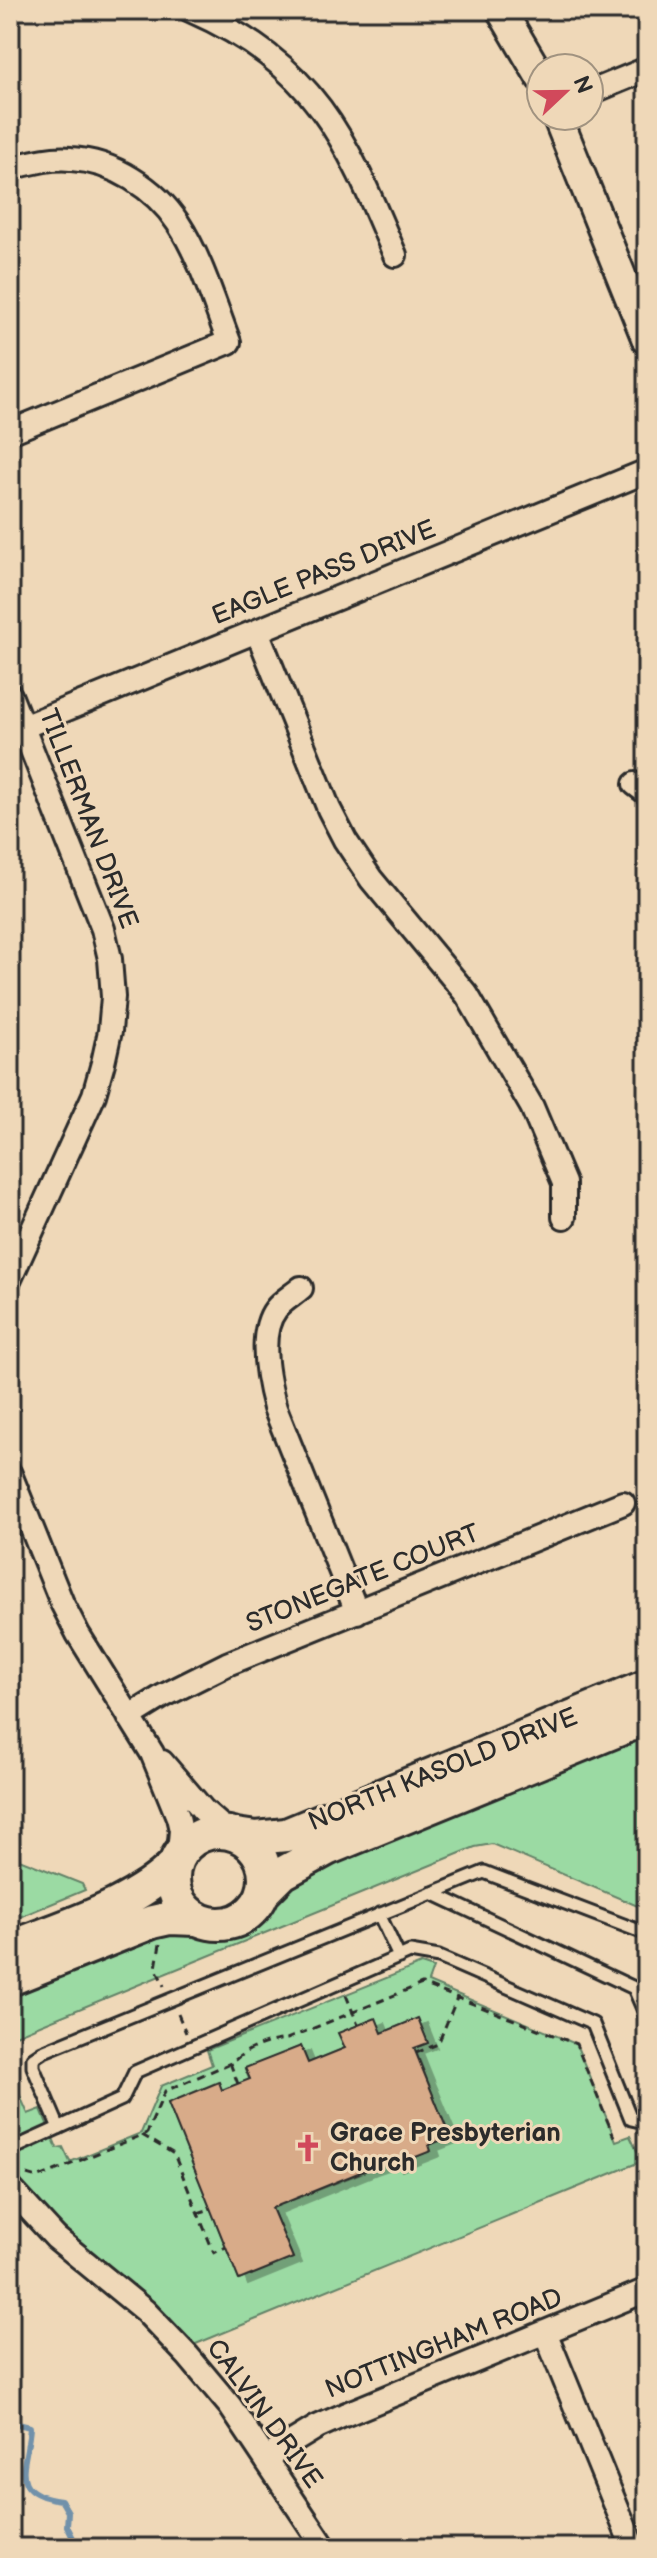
<svg xmlns="http://www.w3.org/2000/svg" width="657" height="2558" font-family="'Balsamiq Sans',sans-serif">
  <style>
    .green { fill: #9bdaa3; stroke: #638267; stroke-width: 2; fill-rule: evenodd }
    .lines { fill: none; stroke-linecap: round; stroke-linejoin: round }
    .stream { stroke: #7191aa; stroke-width: 6 }
    .building { fill: #d8ab89; stroke: #2b2b2b; stroke-width: 2; filter: url(#shadow) }
    .service-casing { stroke: #2b2b2b; stroke-width: 17 }
    .minor-casing { stroke: #2b2b2b; stroke-width: 28 }
    .tertiary-casing { stroke: #2b2b2b; stroke-width: 34 }
    .secondary-casing { stroke: #2b2b2b; stroke-width: 38 }
    .path { stroke: #2b2b2b; stroke-width: 3; stroke-dasharray: 8 6; stroke-linecap: butt }
    .service { stroke: #efd8b8; stroke-width: 11 }
    .minor { stroke: #efd8b8; stroke-width: 22 }
    .tertiary { stroke: #efd8b8; stroke-width: 28 }
    .secondary { stroke: #efd8b8; stroke-width: 32 }
    .labels { text-anchor: middle; dominant-baseline: central; stroke-width: 6; stroke-linejoin: round; paint-order: stroke }
    .street-label { font-size: 26px; fill: #2b2b2b; stroke: #efd8b8 }
    .poi-label { font-size: 26px; font-weight: bold; fill: #2b2b2b; stroke: #efd8b8; text-anchor: start }
  </style>
  <defs>
    <filter id="shadow"><feDropShadow dx="9" dy="5" stdDeviation="0" flood-color="#0004"/></filter>
  </defs>
  <rect width="100%" height="100%" fill="#efd8b8"/>
  <filter id="ink" filterUnits="userSpaceOnUse"><feTurbulence type="fractalNoise" baseFrequency=".0125" numOctaves="2"/><feDisplacementMap in="SourceGraphic" scale="16" xChannelSelector="R" yChannelSelector="G"/><feConvolveMatrix kernelMatrix="1 2 1 2 8 2 1 2 1" color-interpolation-filters="sRGB"/></filter>
  <g filter="url(#ink)">
    <path class="green" d="M 647,1733 L 647,1910 L 492,1844 L 475,1847 L 13,2036 L 10,2042 L 10,1992 L 168,1926 L 220,1935 L 242,1929 L 259,1917 L 282,1882 Z
      M 10,1836 L 19,1859 L 82,1884 L 85,1890 L 10,1921 Z
      M 421,1964 L 433,1968 L 428,1982 L 576,2044 L 616,2141 L 630,2136 L 637,2151 L 647,2147 L 647,2159 L 191,2346 L 163,2316 L 119,2274 L 41,2208 L 16,2178 L 10,2167 L 10,2073 L 28,2114 L 41,2109 L 57,2148 L 63,2147 L 70,2162 L 141,2133 L 161,2086 L 212,2065 L 207,2050 ZM 376,2018 L 382,2033 L 418,2018 L 428,2043 L 412,2049 L 417,2054 L 449,2136 L 429,2145 L 430,2151 L 394,2166 L 391,2161 L 272,2208 L 293,2258 L 239,2280 L 168,2103 L 218,2082 L 229,2107 L 255,2093 L 245,2069 L 301,2046 L 308,2063 L 345,2048 L 339,2033 Z"/>
    <g class="lines">
      <path class="stream" d="M 10,2422 L 30,2427 C 28,2464 5,2493 61,2500 L 68,2512 L 67,2526 L 78,2548"/>
    </g>
    <path class="building" d="M 376,2018 L 382,2033 L 418,2018 L 428,2043 L 414,2048 L 450,2137 L 429,2145 L 431,2151 L 393,2166 L 391,2161 L 368,2169 L 272,2208 L 293,2258 L 239,2280 L 168,2103 L 219,2082 L 222,2090 L 250,2079 L 245,2068 L 301,2046 L 308,2063 L 345,2048 L 338,2033 Z"/>
    <g class="lines">
      <defs>
        <path id="service" d="M 432,1893 L 634,1988 L 647,2018
          M 379,1914 L 399,1957
          M 59,2128 L 33,2067 L 33,2058 L 42,2052 L 484,1872 L 647,1934
          M 10,2150 L 122,2099 L 135,2072 L 410,1952 L 439,1957 L 593,2024 L 631,2119 L 640,2121 L 647,2117"/>
        <path id="minor" d="M 190,10 C 315,65 345,136 395,255
          M 589,93 L 647,69
          M 10,168 C 30,163 50,157 71,159 C 113,161 155,188 178,223 C 201,258 214,303 229,342 L 10,432
          M 257,631 L 329,809 L 345,840 L 371,879 L 467,995 L 532,1107 L 564,1183 L 564,1217
          M 10,695 L 103,929 L 110,959 L 113,997 L 110,1031 L 103,1063 L 94,1095 L 10,1279
          M 23,727 L 647,471
          M 635,784 L 647,793
          M 301,1288 C 293,1295 282,1301 276,1309 C 257,1333 268,1382 275,1408 L 357,1612
          M 10,1474 L 62,1603 L 78,1634 L 152,1753 L 178,1817 L 181,1830 L 179,1854
          M 129,1717 L 163,1696 L 227,1664 L 623,1503
          M 162,1762 L 203,1810 L 229,1833
          M 10,2188 L 56,2238 L 145,2311 L 188,2356 L 230,2406 L 325,2548
          M 545,2332 L 632,2545 L 636,2548
          M 266,2458 L 317,2427 L 344,2415 L 647,2290"/>
        <path id="tertiary" d="M 501,10 L 541,78
          M 557,116 L 647,340"/>
        <path id="secondary" d="M173 1878a46 46 0 1 1 92 0a46 46 0 1 1-92 0Z
          M 236,1835 L 256,1838 L 286,1835 L 647,1686
          M 263,1893 L 283,1873 L 327,1849 L 647,1718
          M 10,1948 C 66,1925 132,1907 175,1864
          M 10,1979 L 152,1922 L 170,1918 L 196,1919"/>
      </defs>
      <use href="#service" class="service-casing"/>
      <use href="#minor" class="minor-casing"/>
      <use href="#tertiary" class="tertiary-casing"/>
      <use href="#secondary" class="secondary-casing"/>
      <path class="path" d="M 160,1944 L 156,1968 L 164,1986
        M 346,1995 L 358,2025
        M 178,2014 L 186,2033
        M 416,2053 L 438,2044 L 457,1998
        M 230,2063 L 238,2084
        M 142,2135 L 174,2154 L 214,2253 L 226,2247
        M 27,2175 L 37,2178 L 147,2133 L 165,2091 L 233,2062 C 247,2048 268,2041 287,2039 L 422,1984 L 576,2044 L 614,2137
        M 198,2213 L 210,2209"/>
      <use href="#service" class="service"/>
      <use href="#minor" class="minor"/>
      <use href="#tertiary" class="tertiary"/>
      <use href="#secondary" class="secondary"/>
    </g>
  </g>
  <defs>
    <symbol id="church-bare" viewBox="-9 -9 18 18"><path d="M-1.2-6h2.4v3.5h3.3v2.4h-3.3V6h-2.4V-.1h-3.3v-2.4h3.3Z" fill="#d1495b" stroke="#efd8b8" stroke-width="2.5" paint-order="stroke"/></symbol>
  </defs>
  <g fill-rule="evenodd">
    <use href="#church-bare" x="288" y="2128" width="40" height="40"/>
  </g>
  <g class="labels">
    <g class="street-label">
      <text transform="translate(324 573) rotate(-22)">EAGLE PASS DRIVE</text>
      <text transform="translate(88 819) rotate(69)">TILLERMAN DRIVE</text>
      <text transform="translate(363 1579) rotate(-22)">STONEGATE COURT</text>
      <text transform="translate(443 1770) rotate(-22)">NORTH KASOLD DRIVE</text>
      <text transform="translate(444 2344) rotate(-22)">NOTTINGHAM ROAD</text>
      <text transform="translate(264 2414) rotate(54)">CALVIN DRIVE</text>
    </g>
    <g class="poi-label">
      <text x="330" y="2133">Grace Presbyterian<tspan x="330" dy="30">Church</tspan></text>
    </g>
  </g>
  <rect width="657" height="2558" fill="none" stroke="#efd8b8" stroke-width="40"/>
  <rect x="20" y="20" width="617" height="2518" fill="none" stroke="#2b2b2b" stroke-width="3" filter="url(#ink)"/>
  <g transform="translate(565 92) rotate(68)"><circle r="38" fill="#efd8b8" stroke="#a19380" stroke-width="2"/>
  <path d="M0-6L14 30L0 20L-14 30Z" fill="#d1495b"/>
  <text y="-12" font-size="22" font-weight="bold" text-anchor="middle" fill="#2b2b2b">N</text>
  </g>
</svg>
